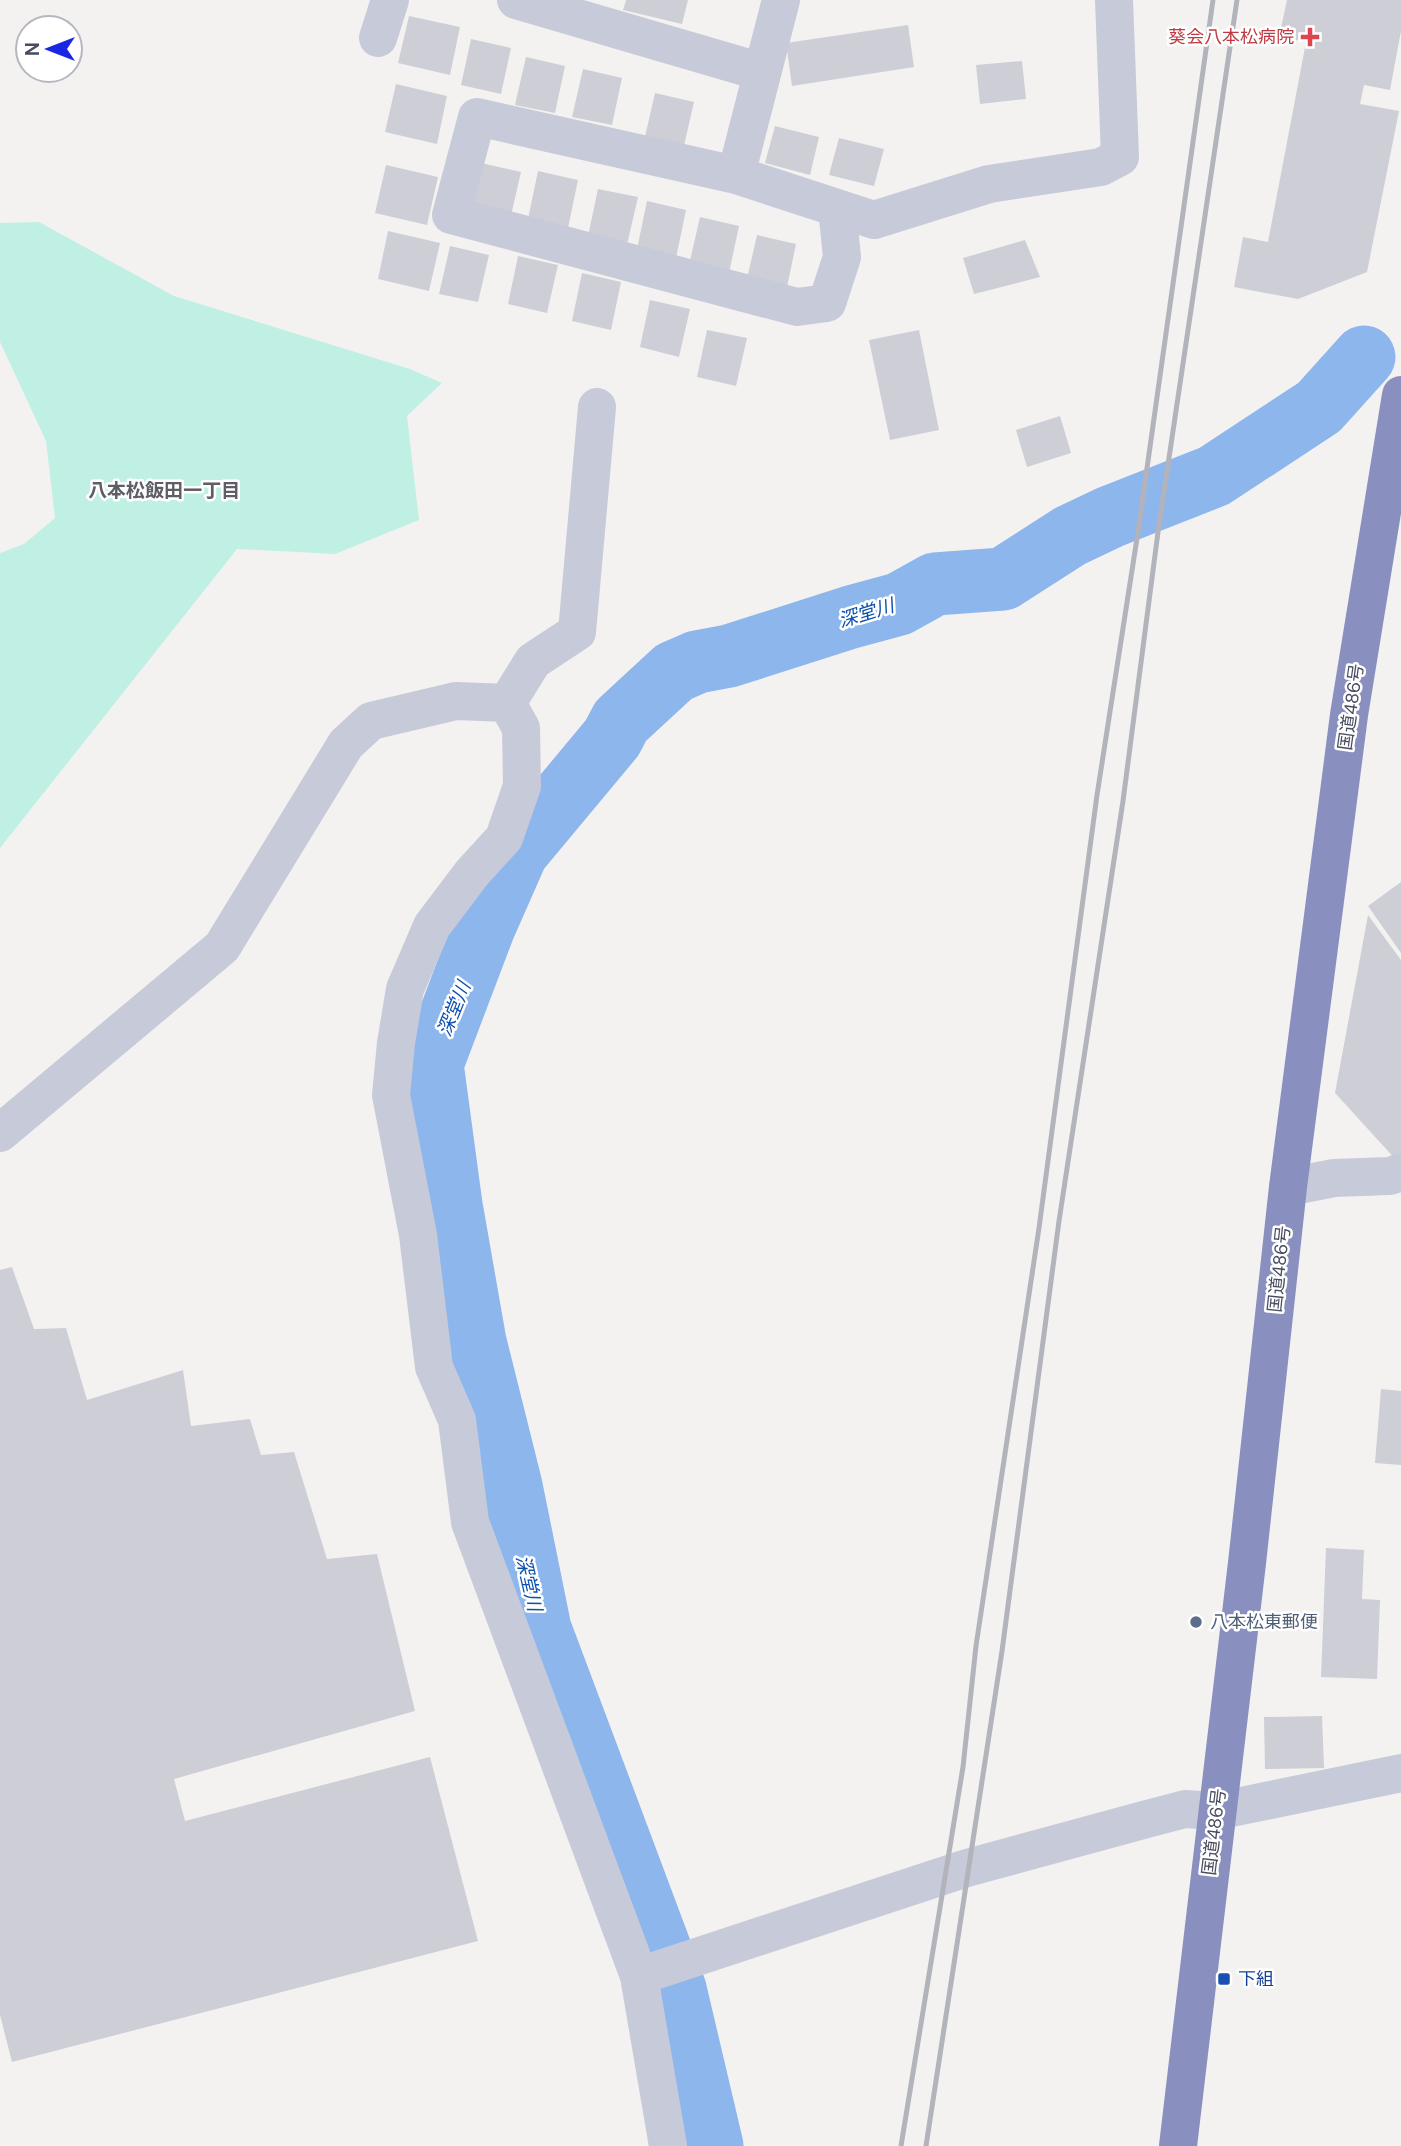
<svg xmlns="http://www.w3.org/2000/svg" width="1401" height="2146" font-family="'DM Sans','Noto Sans JP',sans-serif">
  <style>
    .green { fill: #c0f0e4 }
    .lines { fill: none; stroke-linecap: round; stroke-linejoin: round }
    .river { stroke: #8db6ed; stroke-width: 63 }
    .building { fill: #cecfd6 }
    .minor { stroke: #c7cad8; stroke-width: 38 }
    .highway { stroke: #898fbf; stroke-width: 38 }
    .rail { stroke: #b3b3bb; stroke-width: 5 }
    .health-dot { fill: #e0444e; stroke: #fff; stroke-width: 2.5 }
    .service-dot { fill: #5c6f8a; stroke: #fff; stroke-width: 2.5 }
    .transit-dot { fill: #1a4fb4; stroke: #fff; stroke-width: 2.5 }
    .labels { text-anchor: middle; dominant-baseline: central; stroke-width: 5; stroke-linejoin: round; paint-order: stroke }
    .health-label { font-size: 18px; fill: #be3a42; stroke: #fff; text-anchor: end }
    .street-label { font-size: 18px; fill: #484c5e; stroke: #fff }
    .service-label { font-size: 18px; fill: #4e5e75; stroke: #fff; text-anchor: start }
    .transit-label { font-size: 18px; fill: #164399; stroke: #fff; text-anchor: start }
    .neighbourhood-label { font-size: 19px; font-weight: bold; fill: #5d5e66; stroke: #fff }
    .water-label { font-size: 19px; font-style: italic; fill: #0c51ae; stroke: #fff }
  </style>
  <rect width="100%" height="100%" fill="#f3f2f1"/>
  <path class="green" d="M 39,222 L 174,296 L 410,369 L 442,383 L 407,416 L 419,520 L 335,554 L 237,549 L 0,848 L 0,553 L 24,544 L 55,518 L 46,441 L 0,342 L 0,223 Z"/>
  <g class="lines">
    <path class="river" d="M 712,2146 L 675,1989 L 540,1629 L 511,1486 L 475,1342 L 451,1205 L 432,1064 L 484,927 L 517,852 L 612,738 L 621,721 L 674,672 L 697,662 L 729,656 L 851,617 L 899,604 L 935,584 L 1003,579 L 1070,536 L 1110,517 L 1214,476 L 1319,407 L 1364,357"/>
  </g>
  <path class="building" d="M 626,0 L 688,0 L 682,24 L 623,10 Z
    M 1287,0 L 1401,0 L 1401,31 L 1390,90 L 1364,85 L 1360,104 L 1399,111 L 1367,272 L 1298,299 L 1234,287 L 1243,237 L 1268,242 L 1306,42 L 1279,37 Z
    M 409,16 L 460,27 L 450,75 L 398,63 Z
    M 908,25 L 914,67 L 792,86 L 786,43 Z
    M 471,39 L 511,48 L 501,94 L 461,85 Z
    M 526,57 L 565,66 L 555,113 L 515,105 Z
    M 1022,61 L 1026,99 L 980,104 L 976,65 Z
    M 583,69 L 622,78 L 612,125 L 572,117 Z
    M 396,84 L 447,96 L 437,144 L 385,132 Z
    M 655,93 L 694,102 L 683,150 L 644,141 Z
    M 775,126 L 819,137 L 810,175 L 765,163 Z
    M 839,138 L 884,149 L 874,186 L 829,175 Z
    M 481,163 L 521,172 L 510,220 L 471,210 Z
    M 386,165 L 438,177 L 427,225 L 375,213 Z
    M 538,171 L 578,180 L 568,228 L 528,219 Z
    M 598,189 L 638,197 L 627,245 L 588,236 Z
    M 647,201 L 686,210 L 676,258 L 637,249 Z
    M 700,217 L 739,226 L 729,273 L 689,265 Z
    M 388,231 L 440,243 L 429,291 L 378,279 Z
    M 757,235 L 796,244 L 786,292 L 746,283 Z
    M 1025,240 L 1040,277 L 974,294 L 963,258 Z
    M 450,246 L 489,255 L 478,302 L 439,294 Z
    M 518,256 L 558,265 L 547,313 L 508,304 Z
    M 582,273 L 621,282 L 611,330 L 572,321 Z
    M 650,300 L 690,309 L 679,357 L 640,347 Z
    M 707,330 L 747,338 L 736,386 L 697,377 Z
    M 919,330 L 939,430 L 890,440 L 869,340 Z
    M 1060,416 L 1071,453 L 1027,467 L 1016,430 Z
    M 1401,882 L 1401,953 L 1368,906 Z
    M 1368,915 L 1401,960 L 1401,1160 L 1398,1162 L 1335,1093 Z
    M 12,1267 L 34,1329 L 66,1328 L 87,1400 L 183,1370 L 191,1426 L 250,1419 L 261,1455 L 294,1452 L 327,1559 L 377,1554 L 415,1711 L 174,1779 L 185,1821 L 430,1757 L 478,1941 L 12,2062 L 0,2015 L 0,1270 Z
    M 1381,1389 L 1401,1391 L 1401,1465 L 1375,1463 Z
    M 1326,1548 L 1364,1550 L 1362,1599 L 1380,1600 L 1377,1679 L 1321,1677 Z
    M 1322,1716 L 1324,1768 L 1265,1769 L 1264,1717 Z"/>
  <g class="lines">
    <path class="minor" d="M 516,0 L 762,72
      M 378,38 L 390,0
      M 736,175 L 781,0
      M 837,208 L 842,257 L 827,303 L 797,307 L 451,215 L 477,117 L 736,175 L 874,220 L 989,184 L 1101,167 L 1120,157 L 1114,0
      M 507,703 L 521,728 L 522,786 L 504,838 L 472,873 L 432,926 L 405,989 L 396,1043 L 391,1095 L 418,1235 L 434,1367 L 457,1420 L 470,1522 L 639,1976 L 668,2146
      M 507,703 L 533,661 L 577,632 L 597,407
      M 0,1133 L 222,947 L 346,744 L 371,721 L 456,701 L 507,703
      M 1288,1187 L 1334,1178 L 1390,1176 L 1401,1172
      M 639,1976 L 967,1868 L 1147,1819 L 1185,1809 L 1217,1811 L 1401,1773"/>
    <path class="highway" d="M 1178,2146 L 1247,1563 L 1288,1187 L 1349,715 L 1401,395"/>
    <path class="rail" d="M 901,2146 L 963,1767 L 976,1646 L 1039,1228 L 1097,795 L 1138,532 L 1213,0
      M 926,2146 L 1002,1651 L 1059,1221 L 1123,801 L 1158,532 L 1237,0"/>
  </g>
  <path class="health-dot" d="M1306.5 26.5h7v7h7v7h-7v7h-7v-7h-7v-7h7z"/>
  <circle class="service-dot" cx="1196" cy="1622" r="7"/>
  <rect class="transit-dot" x="1217" y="1972" width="14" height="14" rx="3.5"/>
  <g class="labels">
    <g class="health-label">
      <text x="1294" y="37">葵会八本松病院</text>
    </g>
    <g class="street-label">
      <text transform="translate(1351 707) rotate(-82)">国道486号</text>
      <text transform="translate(1279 1269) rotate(-84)">国道486号</text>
      <text transform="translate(1214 1832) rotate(-83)">国道486号</text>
    </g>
    <g class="service-label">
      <text x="1210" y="1622">八本松東郵便</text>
    </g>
    <g class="transit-label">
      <text x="1238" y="1979">下組</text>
    </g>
    <g class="neighbourhood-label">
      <text x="164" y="490">八本松飯田一丁目</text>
    </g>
    <g class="water-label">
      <text transform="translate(866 613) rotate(-17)">深堂川</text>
      <text transform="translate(454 1009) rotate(-68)">深堂川</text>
      <text transform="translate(529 1583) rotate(77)">深堂川</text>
    </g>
  </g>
  <g transform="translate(49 49) rotate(270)"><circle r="33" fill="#ffffff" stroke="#b6b7bf" stroke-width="2"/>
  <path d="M0-5L12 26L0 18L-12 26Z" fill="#1927e5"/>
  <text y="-10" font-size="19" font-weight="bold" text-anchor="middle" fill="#484c5e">N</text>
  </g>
</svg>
